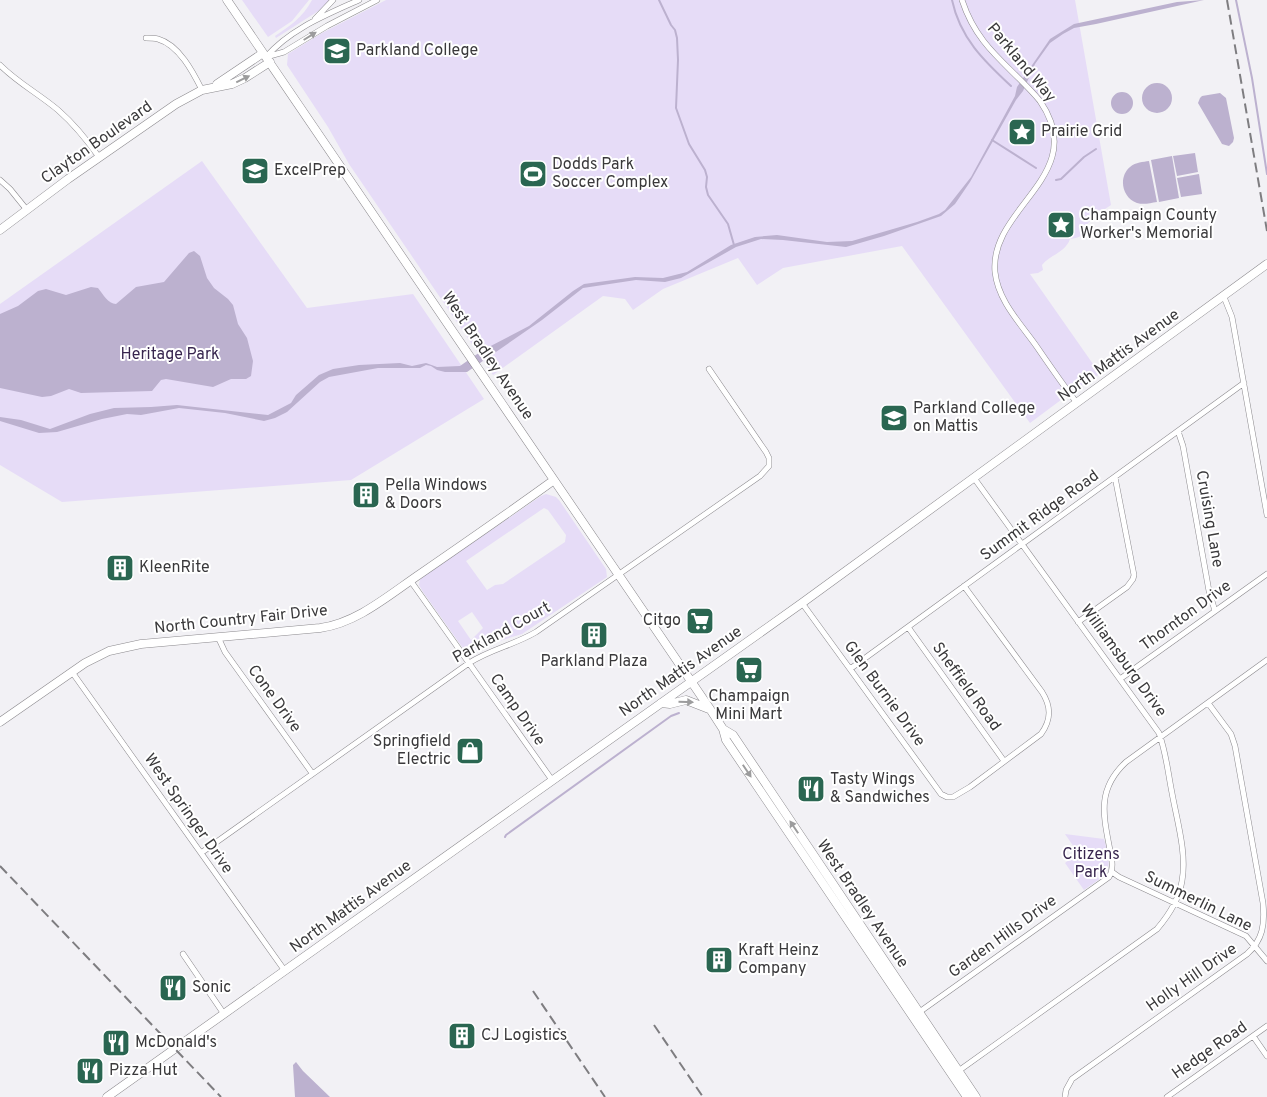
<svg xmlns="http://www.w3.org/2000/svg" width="1267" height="1097" font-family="Overpass,sans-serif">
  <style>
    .green { fill: #e6dcf7; fill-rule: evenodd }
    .water { fill: #bcb1cf }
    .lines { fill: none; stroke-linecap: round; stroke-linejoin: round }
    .stream { stroke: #bcb1cf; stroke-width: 2 }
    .street-casing { stroke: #8b898d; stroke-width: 6 }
    .secondary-casing { stroke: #8b898d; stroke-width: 9 }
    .street { stroke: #fff; stroke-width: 5 }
    .secondary { stroke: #fff; stroke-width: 8 }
    .rail { stroke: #7e7d80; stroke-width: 2; stroke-dasharray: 10 5; stroke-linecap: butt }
    .oneway { fill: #9c9c9d }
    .labels { text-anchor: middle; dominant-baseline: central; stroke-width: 4; stroke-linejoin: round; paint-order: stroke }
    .poi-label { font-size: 16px; fill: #3a393b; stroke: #fff; text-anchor: start }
    .street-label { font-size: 16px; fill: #3a393b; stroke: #fff }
    .park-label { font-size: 16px; fill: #37254e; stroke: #fff }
  </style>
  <rect width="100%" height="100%" fill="#f2f1f5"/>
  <path class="green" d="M 242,0 L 309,0 L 292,21 L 268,37 Z
    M 312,0 L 330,0 L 323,8 L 276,38 L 275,36 C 290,26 303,17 312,0 Z
    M 386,0 L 1075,0 L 1111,205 C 1104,210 1097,214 1091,220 C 1081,229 1089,237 1070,239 C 1065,253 1051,254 1042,265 L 1043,270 L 1038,273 L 1030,274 L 1100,374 L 1077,388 L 1030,423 L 902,246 L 783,268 L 757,285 L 738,258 L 663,289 L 633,310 L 625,299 L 603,296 L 493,375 L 349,164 L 328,127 L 287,65 L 288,54 L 322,33 Z
    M 202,161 L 307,308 L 413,294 L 484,399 L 351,480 L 62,502 L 0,465 L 0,304 Z
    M 546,494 L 556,497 L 559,500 L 606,569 L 607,577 L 522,634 L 493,643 L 468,653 L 465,651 L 423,592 L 419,585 L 420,579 L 541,496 ZM 544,508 L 548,510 L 566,535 L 565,542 L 503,584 L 495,585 L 487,590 L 466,561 ZM 472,612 L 483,628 L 471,640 L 458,621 Z
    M 1065,834 L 1104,839 C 1113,872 1110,872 1084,890 L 1065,863 L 1078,853 Z"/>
  <path class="water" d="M 1204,0 L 1096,24 L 1074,28 L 1063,34 L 1050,43 L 1035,64 L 1023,91 L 1016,100 L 970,182 L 955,204 L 941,216 L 884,236 L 846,247 L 783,240 L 761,239 L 736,247 L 681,278 L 665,282 L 636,280 L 583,288 L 542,320 L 467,372 L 445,372 L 437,370 L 431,366 L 426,365 L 420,368 L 378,368 L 329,377 L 320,382 L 287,412 L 275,418 L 264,421 L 225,413 L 179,408 L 141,415 L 127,414 L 102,419 L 57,432 L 39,433 L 0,421 L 0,417 L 21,420 L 50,429 L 90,414 L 114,408 L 151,407 L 177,405 L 268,415 L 291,403 L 296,395 L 319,375 L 333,369 L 359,365 L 400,363 L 412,366 L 426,363 L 437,367 L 460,366 L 483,350 L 529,326 L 573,291 L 584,284 L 635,277 L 663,278 L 687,272 L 731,245 L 755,237 L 777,235 L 827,242 L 852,241 L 917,222 L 939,214 L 945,210 L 971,177 L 1015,96 L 1017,87 L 1050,39 L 1074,24 L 1177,2 Z
    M1142 98a15 15 0 1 1 30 0a15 15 0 1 1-30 0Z
    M1111 103a11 11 0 1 1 22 0a11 11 0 1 1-22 0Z
    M 1220,93 L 1226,98 L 1234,138 L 1233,142 L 1229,146 L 1222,144 L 1198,103 L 1200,98 L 1202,96 Z
    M 1195,153 L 1198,172 L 1177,176 L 1173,156 Z
    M 1172,156 L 1179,198 L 1159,202 L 1151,160 Z
    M 1149,161 L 1157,202 C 1150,203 1144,205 1137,203 C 1122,198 1118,177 1130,167 C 1136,162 1143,162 1149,161 Z
    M 1199,174 L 1202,194 L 1181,197 L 1177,178 Z
    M 194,251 L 200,256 L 207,278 L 214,288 L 228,299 L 233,305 L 238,324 L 247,338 L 253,361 L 251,376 L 246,379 L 231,379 L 213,387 L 166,379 L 161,380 L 152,391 L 81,393 L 69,389 L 51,396 L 42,397 L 0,388 L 0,314 L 18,306 L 38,291 L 46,289 L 66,295 L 91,287 L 98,288 C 103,294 108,304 116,304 L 136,287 L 164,282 L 189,253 Z
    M 296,1062 L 303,1071 L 330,1097 L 295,1097 L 293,1065 Z"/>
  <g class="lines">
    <path class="stream" d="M 659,0 L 671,25 L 675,30 L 677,38 L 678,60 L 676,108 L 689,144 L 705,170 L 707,177 L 706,187 L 708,195 L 728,224 L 734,245
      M 952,0 C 960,38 984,61 1011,86
      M 1236,0 L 1252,78 L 1267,174
      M 992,140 L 1036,168
      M 1056,180 L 1061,179 L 1084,157 L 1096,149
      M 505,837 L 506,835 L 671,716 L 679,713"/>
    <defs>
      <path id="street" d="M 962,0 C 978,49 1010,65 1040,101 C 1091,175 989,207 995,272 C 998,301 1021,324 1037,347 C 1050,366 1063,385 1077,403
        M 315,19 L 333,0
        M 146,38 C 150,38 154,38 158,39 C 179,45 193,72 202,90
        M 266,57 L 284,52 L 327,26 L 377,0
        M 266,57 C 290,29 326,15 359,0
        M 0,65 C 18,83 39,94 58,110 C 74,124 87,140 99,157
        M 0,180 L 10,189 L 27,210
        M 1224,297 L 1232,317 L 1267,515
        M 1178,431 L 1183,446 L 1209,591 L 1215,611
        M 410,580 L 552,780
        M 802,603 L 941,794 L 947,797 L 953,797 L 970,787 L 1041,734 C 1052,719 1051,706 1042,692 L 964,586
        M 1078,622 L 1127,587 L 1133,579 L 1134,575 L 1115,477
        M 908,627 L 1004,761
        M 218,637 L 225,652 L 312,773
        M 850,669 L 1244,383
        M 72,672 L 285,971
        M 1120,679 L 1267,574
        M 201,853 L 469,663 C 491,649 514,645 536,632 L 760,476 L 769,466 L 769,458 L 766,452 L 709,369
        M 1112,872 L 1119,877 L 1246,936 L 1267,961
        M 183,954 L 224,1014
        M 918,1013 L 1109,877 C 1114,869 1112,859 1110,850 C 1103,814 1097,789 1126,762 L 1267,660
        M 1253,1036 L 1267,1056
        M 957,1072 L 1157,929 C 1169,915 1179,900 1182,881 C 1187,853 1177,821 1172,793 C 1168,773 1166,752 1159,733 L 974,478
        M 1065,1097 L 1066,1090 L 1072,1079 L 1247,954 C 1263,940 1265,924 1263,903 L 1235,746 L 1231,734 L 1208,703
        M 1167,1097 L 1267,1026"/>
      <path id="secondary" d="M 227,0 L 710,709 L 723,729 L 726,740 L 967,1097
        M 217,84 L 263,53
        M 0,230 L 68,179 L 176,104 L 202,90 L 232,84 L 245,78 L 270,62
        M 661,703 L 670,704 L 686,700 L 709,709
        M 0,722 L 85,663 L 109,651 L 141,644 L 320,628 C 357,623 389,595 420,574 C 465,543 510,512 554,480
        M 723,729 L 733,735 L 976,1097
        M 107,1097 L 802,603 L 1267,264"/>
    </defs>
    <use href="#street" class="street-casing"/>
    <use href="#secondary" class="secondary-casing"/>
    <use href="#street" class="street"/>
    <use href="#secondary" class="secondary"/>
    <path class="rail" d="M 1227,0 L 1267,231
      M 0,866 L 221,1097
      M 533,991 L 605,1097
      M 654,1025 L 703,1097"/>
  </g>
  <defs><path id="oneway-solid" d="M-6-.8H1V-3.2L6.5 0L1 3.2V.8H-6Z" transform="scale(1.25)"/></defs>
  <g class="oneway">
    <use href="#oneway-solid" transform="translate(310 36) rotate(-32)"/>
    <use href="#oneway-solid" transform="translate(243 79) rotate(-26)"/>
    <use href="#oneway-solid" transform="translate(686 702) rotate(2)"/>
    <use href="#oneway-solid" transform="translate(747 771) rotate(56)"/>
    <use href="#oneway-solid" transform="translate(794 827) rotate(-124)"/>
  </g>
  <defs>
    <symbol id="university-square" viewBox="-11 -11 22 22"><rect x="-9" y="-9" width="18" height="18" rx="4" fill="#2a6651" stroke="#fff"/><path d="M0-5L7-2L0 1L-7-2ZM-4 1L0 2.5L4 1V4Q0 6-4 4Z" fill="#fff"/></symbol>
    <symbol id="sight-square" viewBox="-11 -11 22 22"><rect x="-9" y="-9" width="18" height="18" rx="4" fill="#2a6651" stroke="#fff"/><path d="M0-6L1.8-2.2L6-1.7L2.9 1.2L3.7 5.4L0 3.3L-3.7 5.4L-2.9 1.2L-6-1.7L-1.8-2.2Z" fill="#fff"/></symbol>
    <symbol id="school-square" viewBox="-11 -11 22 22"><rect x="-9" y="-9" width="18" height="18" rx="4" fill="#2a6651" stroke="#fff"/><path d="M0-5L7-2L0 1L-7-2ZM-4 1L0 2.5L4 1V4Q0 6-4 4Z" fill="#fff"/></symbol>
    <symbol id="stadium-square" viewBox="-11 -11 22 22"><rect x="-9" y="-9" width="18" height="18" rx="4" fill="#2a6651" stroke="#fff"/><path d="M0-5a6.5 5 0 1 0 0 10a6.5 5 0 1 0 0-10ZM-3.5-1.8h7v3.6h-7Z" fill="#fff"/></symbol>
    <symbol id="building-square" viewBox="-11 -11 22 22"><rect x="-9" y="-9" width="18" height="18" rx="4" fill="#2a6651" stroke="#fff"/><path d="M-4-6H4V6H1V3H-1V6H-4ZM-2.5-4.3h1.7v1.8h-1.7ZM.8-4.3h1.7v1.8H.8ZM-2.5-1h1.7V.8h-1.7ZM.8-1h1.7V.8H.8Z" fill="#fff"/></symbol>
    <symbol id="supermarket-square" viewBox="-11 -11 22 22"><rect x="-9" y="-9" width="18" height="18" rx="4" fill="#2a6651" stroke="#fff"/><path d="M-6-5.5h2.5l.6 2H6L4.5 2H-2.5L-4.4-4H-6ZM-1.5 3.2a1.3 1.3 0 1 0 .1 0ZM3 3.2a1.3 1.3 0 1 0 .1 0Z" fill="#fff"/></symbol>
    <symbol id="shop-square" viewBox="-11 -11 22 22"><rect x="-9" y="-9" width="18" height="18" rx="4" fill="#2a6651" stroke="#fff"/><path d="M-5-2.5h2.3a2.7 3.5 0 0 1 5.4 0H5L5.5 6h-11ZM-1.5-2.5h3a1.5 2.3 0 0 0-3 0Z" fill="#fff"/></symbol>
    <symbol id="restaurant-square" viewBox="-11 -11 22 22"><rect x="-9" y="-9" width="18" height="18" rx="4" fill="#2a6651" stroke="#fff"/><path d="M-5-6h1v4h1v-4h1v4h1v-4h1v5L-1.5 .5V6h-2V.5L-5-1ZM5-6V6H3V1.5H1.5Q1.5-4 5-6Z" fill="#fff"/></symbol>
  </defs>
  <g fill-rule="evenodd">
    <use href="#university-square" x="321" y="35" width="32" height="32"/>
    <use href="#sight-square" x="1006" y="116" width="32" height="32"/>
    <use href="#school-square" x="239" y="155" width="32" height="32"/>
    <use href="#stadium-square" x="517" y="158" width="32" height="32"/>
    <use href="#sight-square" x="1045" y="209" width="32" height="32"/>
    <use href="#university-square" x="878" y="402" width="32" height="32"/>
    <use href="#building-square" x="350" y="479" width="32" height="32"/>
    <use href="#building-square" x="104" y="552" width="32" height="32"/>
    <use href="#supermarket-square" x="684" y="605" width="32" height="32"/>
    <use href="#building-square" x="578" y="619" width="32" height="32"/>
    <use href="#supermarket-square" x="733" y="654" width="32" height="32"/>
    <use href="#shop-square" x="454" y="735" width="32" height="32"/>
    <use href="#restaurant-square" x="795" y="773" width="32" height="32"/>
    <use href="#building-square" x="703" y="944" width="32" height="32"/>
    <use href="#restaurant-square" x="157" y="972" width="32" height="32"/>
    <use href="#building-square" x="446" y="1020" width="32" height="32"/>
    <use href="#restaurant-square" x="100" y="1027" width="32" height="32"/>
    <use href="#restaurant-square" x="74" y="1055" width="32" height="32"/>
  </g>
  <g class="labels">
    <g class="poi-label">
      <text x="356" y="51">Parkland College</text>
      <text x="1041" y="132">Prairie Grid</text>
      <text x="552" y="165">Dodds Park<tspan x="552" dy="18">Soccer Complex</tspan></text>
      <text x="274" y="171">ExcelPrep</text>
      <text x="1080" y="216">Champaign County<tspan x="1080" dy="18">Worker's Memorial</tspan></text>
      <text x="913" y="409">Parkland College<tspan x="913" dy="18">on Mattis</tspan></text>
      <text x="385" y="486">Pella Windows<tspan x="385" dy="18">&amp; Doors</tspan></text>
      <text x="139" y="568">KleenRite</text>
      <text x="681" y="621" text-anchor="end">Citgo</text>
      <text x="594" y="662" text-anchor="middle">Parkland Plaza</text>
      <text x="749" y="697" text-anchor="middle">Champaign<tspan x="749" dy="18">Mini Mart</tspan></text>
      <text x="451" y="742" text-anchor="end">Springfield<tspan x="451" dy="18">Electric</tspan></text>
      <text x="830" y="780">Tasty Wings<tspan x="830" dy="18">&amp; Sandwiches</tspan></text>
      <text x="738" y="951">Kraft Heinz<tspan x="738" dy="18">Company</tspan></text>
      <text x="192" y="988">Sonic</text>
      <text x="481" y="1036">CJ Logistics</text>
      <text x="135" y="1043">McDonald's</text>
      <text x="109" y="1071">Pizza Hut</text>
    </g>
    <g class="street-label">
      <text transform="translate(1021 63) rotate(50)">Parkland Way</text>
      <text transform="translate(97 143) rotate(-35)">Clayton Boulevard</text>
      <text transform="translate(487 356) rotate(56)">West Bradley Avenue</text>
      <text transform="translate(1119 356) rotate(-36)">North Mattis Avenue</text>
      <text transform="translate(1040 516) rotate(-36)">Summit Ridge Road</text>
      <text transform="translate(1209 519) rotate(80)">Cruising Lane</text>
      <text transform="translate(1186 616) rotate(-36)">Thornton Drive</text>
      <text transform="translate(241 620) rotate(-6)">North Country Fair Drive</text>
      <text transform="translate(502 633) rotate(-29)">Parkland Court</text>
      <text transform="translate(1123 661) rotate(54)">Williamsburg Drive</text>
      <text transform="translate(681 672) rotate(-35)">North Mattis Avenue</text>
      <text transform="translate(966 687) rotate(54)">Sheffield Road</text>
      <text transform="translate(884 694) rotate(54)">Glen Burnie Drive</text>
      <text transform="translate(274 699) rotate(54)">Cone Drive</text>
      <text transform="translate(517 710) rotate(55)">Camp Drive</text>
      <text transform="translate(188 814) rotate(55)">West Springer Drive</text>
      <text transform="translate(1198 902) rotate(26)">Summerlin Lane</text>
      <text transform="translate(862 904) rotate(56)">West Bradley Avenue</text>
      <text transform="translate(351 907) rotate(-36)">North Mattis Avenue</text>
      <text transform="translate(1003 937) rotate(-36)">Garden Hills Drive</text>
      <text transform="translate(1192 978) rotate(-35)">Holly Hill Drive</text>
      <text transform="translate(1210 1051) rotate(-35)">Hedge Road</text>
    </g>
    <g class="park-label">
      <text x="170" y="355">Heritage Park</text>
      <text x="1091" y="855">Citizens<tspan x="1091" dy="18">Park</tspan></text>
    </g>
  </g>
</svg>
